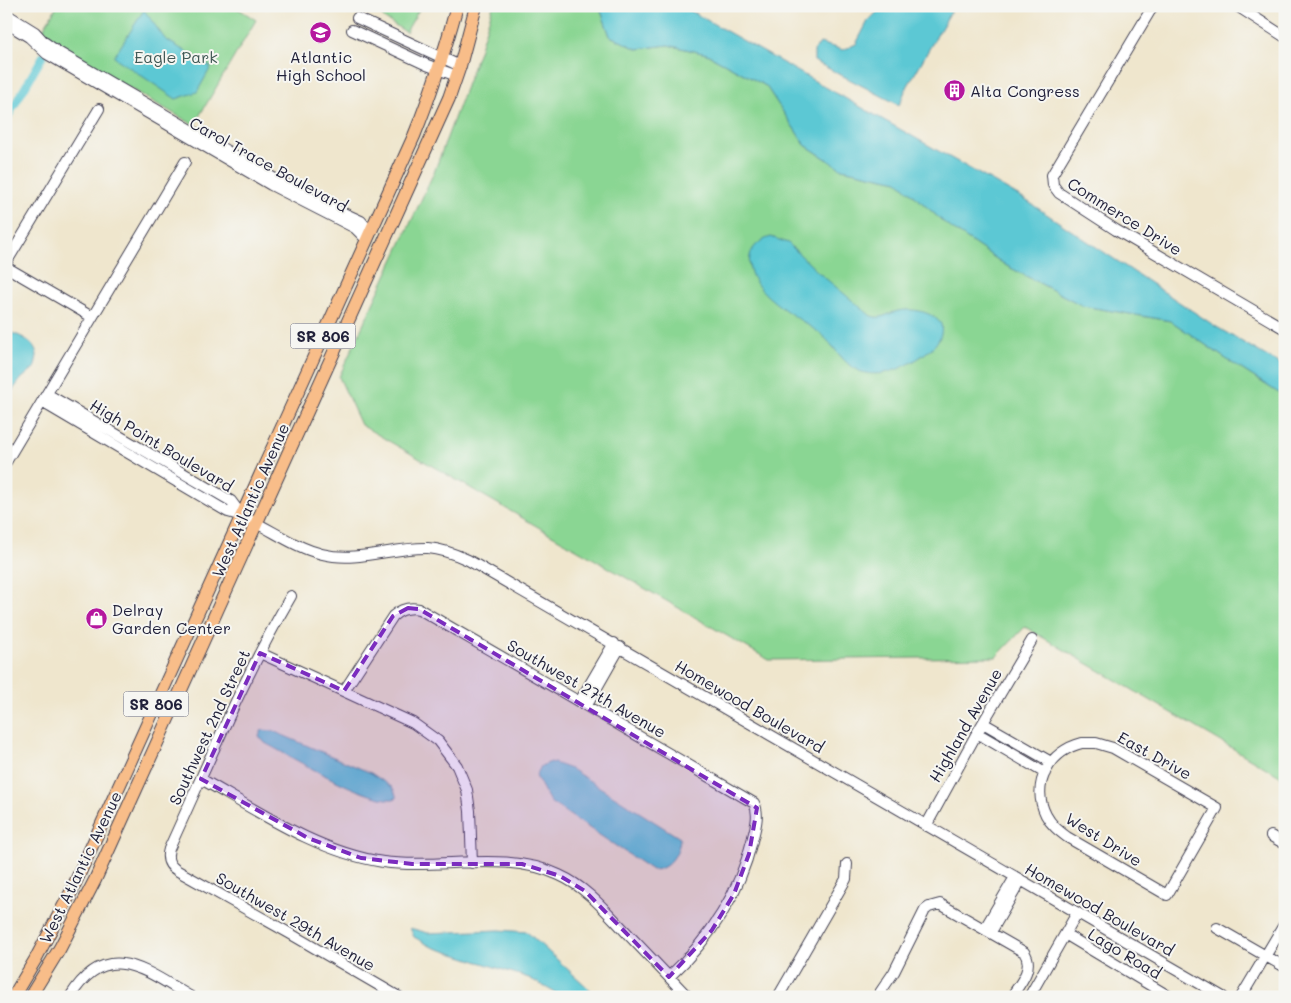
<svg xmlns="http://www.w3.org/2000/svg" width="1291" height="1003" font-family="Mali,sans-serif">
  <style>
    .green { fill: #8ad693; stroke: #567c67 }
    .water { fill: #5cc8d4; stroke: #3f7588 }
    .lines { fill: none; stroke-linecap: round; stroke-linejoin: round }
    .canal { stroke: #5cc8d4; stroke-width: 8 }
    .minor-casing { stroke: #413f51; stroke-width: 12 }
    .major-casing { stroke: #413f51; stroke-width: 14 }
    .minor { stroke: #fff; stroke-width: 10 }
    .major { stroke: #f8bd89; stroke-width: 12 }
    .marked { fill: #7b2cbf; fill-opacity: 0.2; stroke: #7b2cbf; stroke-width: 4; stroke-dasharray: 10 6; stroke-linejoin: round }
    .labels { text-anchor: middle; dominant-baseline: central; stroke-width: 4; stroke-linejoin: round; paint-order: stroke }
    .shield { fill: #f6f6f2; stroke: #626272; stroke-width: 1 }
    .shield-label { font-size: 15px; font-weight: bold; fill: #22223b }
    .park-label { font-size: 16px; fill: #415855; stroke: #f6f6f2 }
    .poi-label { font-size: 16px; fill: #22223b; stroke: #f6f6f2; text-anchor: start }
    .street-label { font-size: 16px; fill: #22223b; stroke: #f6f6f2 }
  </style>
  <rect width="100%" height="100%" fill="#f6f6f2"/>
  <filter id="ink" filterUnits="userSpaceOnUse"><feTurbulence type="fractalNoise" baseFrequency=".02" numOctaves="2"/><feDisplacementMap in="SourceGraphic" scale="10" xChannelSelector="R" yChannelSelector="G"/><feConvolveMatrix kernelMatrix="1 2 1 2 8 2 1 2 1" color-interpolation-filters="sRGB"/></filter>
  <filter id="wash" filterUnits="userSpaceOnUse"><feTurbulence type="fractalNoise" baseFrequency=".0096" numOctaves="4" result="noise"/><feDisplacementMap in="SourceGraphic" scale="20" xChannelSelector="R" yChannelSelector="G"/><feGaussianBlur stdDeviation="1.12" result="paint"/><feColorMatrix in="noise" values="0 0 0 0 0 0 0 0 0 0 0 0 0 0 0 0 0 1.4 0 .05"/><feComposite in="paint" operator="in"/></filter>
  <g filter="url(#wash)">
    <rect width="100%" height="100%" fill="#efe6cd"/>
    <path class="green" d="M 57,6 L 234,6 L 256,20 L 194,125 L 50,43 L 41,33 Z
      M 372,6 L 421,6 L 406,32 L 385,19 Z
      M 493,6 L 597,6 L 601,11 L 610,36 L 637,49 L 668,45 L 707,54 L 766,86 L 805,145 L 842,169 L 898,181 L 948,226 L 1007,266 L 1083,306 L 1171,321 L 1232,363 L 1285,397 L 1285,779 L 1025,627 L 996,657 L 769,660 L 361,425 L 339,377 L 435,170 L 479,51 Z"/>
    <path class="water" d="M 597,6 L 682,6 L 1027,201 L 1215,326 L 1285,367 L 1285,397 L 1232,363 L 1171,321 L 1083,306 L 1007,266 L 948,226 L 898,181 L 842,169 L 805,145 L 766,86 L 707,54 L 668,45 L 637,49 L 610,36 L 601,11 Z
      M 891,6 L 954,6 L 906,89 L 899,105 L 814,61 L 814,51 L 820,43 L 843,50 L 856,44 L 868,21 L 878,11 L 888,11 Z
      M 144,10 L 165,39 L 211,67 L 197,92 L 176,99 L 114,57 Z
      M 771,237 L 788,243 L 819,273 L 871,316 C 882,320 888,313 898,311 C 912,308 932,311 941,324 C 944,338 934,347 923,355 C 908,366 885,377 866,373 C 845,369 836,347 821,334 C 799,317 742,291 750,256 C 752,246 761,240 771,237 Z
      M 6,331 C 18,335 35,340 37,355 C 37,358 35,363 35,367 L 21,379 L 6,399 Z
      M 262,730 L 273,731 L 371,773 L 393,788 L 397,798 C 376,808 288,755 265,743 L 259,736 Z
      M 551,762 L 571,769 L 680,838 C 679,854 669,870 652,870 L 550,802 L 536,776 L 541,766 Z
      M 410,928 L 428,933 L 499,930 L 527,932 L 598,997 L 563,997 L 529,978 L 432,947 L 414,937 Z"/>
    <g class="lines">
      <path class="canal" d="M 6,120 L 43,56"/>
    </g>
  </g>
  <g filter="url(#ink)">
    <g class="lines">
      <defs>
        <path id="minor" d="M 1153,6 L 1052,175 L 1053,185 L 1059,193 L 1116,230 L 1285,329
          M 1237,6 L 1285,37
          M 6,14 L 35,32 L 44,42 L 58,52 L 275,179 L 313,199 L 361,221 L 370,232
          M 357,18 L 460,66
          M 6,23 L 29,37 L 47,54 L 271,185 L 355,228 L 367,240
          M 352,30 L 427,65 L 457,76
          M 6,263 L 99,109
          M 6,267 L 92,317
          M 47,394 L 231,501 L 242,516
          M 42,402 L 228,512 C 261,520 288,546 322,554 C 358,563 392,547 428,548 C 442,549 455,554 468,560 L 1223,997
          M 6,462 L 185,162
          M 291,596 C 244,676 208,764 169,849 C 166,859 169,866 178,871 L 289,933 L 399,997
          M 260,653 L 413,723 L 438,741 L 457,766 L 467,790 L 470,811 L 472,863
          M 344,691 L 393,616 C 401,609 409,607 419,609 L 754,803 C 760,814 755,829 752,841 C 739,895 710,939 669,977
          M 580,701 L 614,643
          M 587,705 L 620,647
          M 983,723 L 1051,762
          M 977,733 L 1045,773
          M 1082,743 L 1096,743 L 1113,748 L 1217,808 L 1167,895 L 1067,837 C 1059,831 1051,825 1046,815 C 1030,784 1050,751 1082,743 Z
          M 201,779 C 258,811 317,852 383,862 C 441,870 504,850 559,875 C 586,887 605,910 625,931 C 646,953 667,975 688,997
          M 926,826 L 977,733 L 1032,640
          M 1271,836 L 1285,844
          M 985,928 L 1015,877
          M 1217,928 L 1285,967
          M 991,932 L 1021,880
          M 1065,934 L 1170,997
          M 70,997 C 107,937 146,971 191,997
          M 778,997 L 846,879 L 847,864
          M 877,997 L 894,972 L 925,910 L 929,907 L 940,904 L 1024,952 C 1035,967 1020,984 1011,997
          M 1029,997 L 1077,913
          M 1241,997 L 1285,923"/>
        <path id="major" d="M 13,997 L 35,960 L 71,892 L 414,136 C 431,94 445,50 457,6
          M 30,997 L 60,948 L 95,880 L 449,98 L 460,66 L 476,6"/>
      </defs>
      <use href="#minor" class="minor-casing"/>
      <use href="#major" class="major-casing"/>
      <use href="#minor" class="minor"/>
      <use href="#major" class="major"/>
    </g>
  </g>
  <path class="marked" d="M 408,608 L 419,609 L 757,808 L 749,854 L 734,894 L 712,930 L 669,977 L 585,891 L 560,876 L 522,864 L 412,864 L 361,858 L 308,838 L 201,779 L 260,653 L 344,691 L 393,616 Z"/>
  <defs>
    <symbol id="school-disc" viewBox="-11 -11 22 22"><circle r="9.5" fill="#b5179e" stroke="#f6f6f2"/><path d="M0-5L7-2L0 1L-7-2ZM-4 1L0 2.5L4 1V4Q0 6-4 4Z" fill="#fff"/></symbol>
    <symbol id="building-disc" viewBox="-11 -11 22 22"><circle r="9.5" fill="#b5179e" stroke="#f6f6f2"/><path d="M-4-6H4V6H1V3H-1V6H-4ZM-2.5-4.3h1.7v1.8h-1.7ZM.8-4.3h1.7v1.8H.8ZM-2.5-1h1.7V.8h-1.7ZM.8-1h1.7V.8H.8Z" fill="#fff"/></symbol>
    <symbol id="shop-disc" viewBox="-11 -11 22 22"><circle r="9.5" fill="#b5179e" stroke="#f6f6f2"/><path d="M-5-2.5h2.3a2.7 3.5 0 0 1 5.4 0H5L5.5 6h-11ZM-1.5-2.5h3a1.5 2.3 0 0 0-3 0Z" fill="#fff"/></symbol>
  </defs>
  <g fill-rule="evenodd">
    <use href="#school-disc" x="308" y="20" width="25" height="25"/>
    <use href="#building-disc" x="942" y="78" width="25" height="25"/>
    <use href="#shop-disc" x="84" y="606" width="25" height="25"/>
  </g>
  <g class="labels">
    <g class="shield">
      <rect x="290.5" y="323.5" width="65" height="25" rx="4"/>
      <rect x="123.5" y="691.5" width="65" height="25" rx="4"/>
    </g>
    <g class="shield-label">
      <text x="323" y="336">SR 806</text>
      <text x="156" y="704">SR 806</text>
    </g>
    <g class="park-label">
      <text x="176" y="56">Eagle Park</text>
    </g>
    <g class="poi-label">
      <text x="321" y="56" text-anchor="middle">Atlantic<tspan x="321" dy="18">High School</tspan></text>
      <text x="970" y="90">Alta Congress</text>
      <text x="112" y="609">Delray<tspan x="112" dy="18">Garden Center</tspan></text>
    </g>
    <g class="street-label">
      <text transform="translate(269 164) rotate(29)">Carol Trace Boulevard</text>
      <text transform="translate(1125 216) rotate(32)">Commerce Drive</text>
      <text transform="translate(162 445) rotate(31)">High Point Boulevard</text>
      <text transform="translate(250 500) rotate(-66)">West Atlantic Avenue</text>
      <text transform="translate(587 688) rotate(30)">Southwest 27th Avenue</text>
      <text transform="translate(750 706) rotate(30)">Homewood Boulevard</text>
      <text transform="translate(965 725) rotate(-60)">Highland Avenue</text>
      <text transform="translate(209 727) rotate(-65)">Southwest 2nd Street</text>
      <text transform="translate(1155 755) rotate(29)">East Drive</text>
      <text transform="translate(1104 839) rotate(32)">West Drive</text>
      <text transform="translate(80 867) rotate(-64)">West Atlantic Avenue</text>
      <text transform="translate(1100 909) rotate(30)">Homewood Boulevard</text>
      <text transform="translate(296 921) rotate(30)">Southwest 29th Avenue</text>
      <text transform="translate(1125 953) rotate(31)">Lago Road</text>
    </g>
  </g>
  <rect width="1291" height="1003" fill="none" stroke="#f6f6f2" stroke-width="25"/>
</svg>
